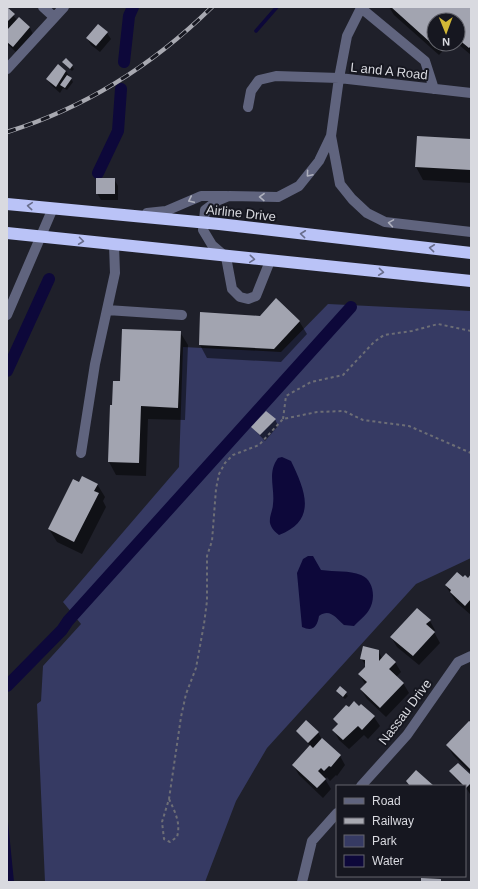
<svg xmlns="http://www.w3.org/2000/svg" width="478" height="889" font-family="Arial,sans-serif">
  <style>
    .green { fill: #363a63 }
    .water { fill: #0d083a }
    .shadow { fill: #0007 }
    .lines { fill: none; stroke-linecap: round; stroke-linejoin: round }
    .stream { stroke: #0d083a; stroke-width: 3.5 }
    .canal { stroke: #0d083a; stroke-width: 12 }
    .building { fill: #a2a4b0 }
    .path { stroke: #6d6e76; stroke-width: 2; stroke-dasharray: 3 3; stroke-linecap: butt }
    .minor { stroke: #60647e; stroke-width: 10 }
    .highway { stroke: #bac3f7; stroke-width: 12 }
    .rail-casing { stroke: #a8a9b1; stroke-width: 4.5 }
    .rail { stroke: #161720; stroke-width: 3; stroke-dasharray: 9; stroke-linecap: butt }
    .oneway { stroke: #afb1be }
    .oneway2 { stroke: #686d8c }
    .labels { text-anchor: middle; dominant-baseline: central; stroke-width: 4; stroke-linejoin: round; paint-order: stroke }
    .street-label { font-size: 13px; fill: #d9dae0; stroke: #161720 }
  </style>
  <rect width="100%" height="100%" fill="#1f202a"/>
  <path class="green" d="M 328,304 L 471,311 L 471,558 L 416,584 L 267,748 L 236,801 L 205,882 L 45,882 L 37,704 L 41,701 L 43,666 L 81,624 L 63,602 L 179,467 L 183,347 L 281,352 Z"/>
  <path class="water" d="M 282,457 L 291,461 C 305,490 318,520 279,535 C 275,532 271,528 270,523 C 269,516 273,510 273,504 C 275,487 267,473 278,458 Z
    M 308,556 L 313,556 L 321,570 C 335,572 349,570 361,575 C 374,580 376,599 369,610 C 366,615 359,621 354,626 L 344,625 C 336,618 330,608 319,616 C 317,627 313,632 302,627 L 297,573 L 303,559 Z
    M 7,812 L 14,882 L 7,882 Z"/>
  <path class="shadow" d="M 389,7 L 471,7 L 471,55 L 458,44 L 458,20 L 434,20 L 434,44 L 449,44 L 439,55 L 394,15 Z
    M 7,8 L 17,20 L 19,18 L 30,28 L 33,34 L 17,53 L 7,44 Z
    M 107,33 L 111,39 L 100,52 L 91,45 L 87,38 Z
    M 66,60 L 74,69 L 72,71 L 63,63 Z
    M 66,71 L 73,82 L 67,90 L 63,88 L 60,93 L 51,85 L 47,79 Z
    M 471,140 L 471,183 L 423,180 L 416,167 Z
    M 114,179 L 118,186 L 118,200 L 101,200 L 97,193 Z
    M 299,321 L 307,334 L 281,362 L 207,358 L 200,345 Z
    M 180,332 L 188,345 L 185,420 L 148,419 L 146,476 L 116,475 L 109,462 L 113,406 Z
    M 275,419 L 278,426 L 265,441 L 252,427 Z
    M 79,483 L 97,484 L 105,497 L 103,501 L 106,507 L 82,554 L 57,542 L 49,529 Z
    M 471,576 L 471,615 L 456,602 L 446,586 L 463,578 L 468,579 Z
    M 430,621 L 435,630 L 434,632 L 440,643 L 419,665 L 397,647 L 391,637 Z
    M 378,651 L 382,658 L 395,662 L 401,672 L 396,677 L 403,683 L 409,693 L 386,717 L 367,699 L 361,690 L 365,684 L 359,674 L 366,666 L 361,658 Z
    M 340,688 L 348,696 L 345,699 L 339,694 Z
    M 359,707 L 374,717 L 380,726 L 368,739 L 364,735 L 349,749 L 339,740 L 334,731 L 338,725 L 335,719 L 349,709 Z
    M 471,724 L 471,773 L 453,755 L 447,745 Z
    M 297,731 L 318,732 L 322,740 L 340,756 L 345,765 L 337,776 L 336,775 L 330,781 L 327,777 L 325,779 L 331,789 L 323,798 L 299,775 L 293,765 L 311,747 Z
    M 450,771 L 471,776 L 470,794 L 465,786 L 463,786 L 454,777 Z"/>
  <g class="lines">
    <path class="stream" d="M 256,31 L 277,7"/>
    <path class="canal" d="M 124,62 L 129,16 L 133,7
      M 98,173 L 118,131 L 121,89
      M 7,371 L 49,279
      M 7,686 L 62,630 L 68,621 L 351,307"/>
  </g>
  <path class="building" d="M 7,7 L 15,14 L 7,22 Z
    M 391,7 L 471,7 L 471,46 L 469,48 L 458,39 L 458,20 L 434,20 L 434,40 L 431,43 Z
    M 19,17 L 30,27 L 13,47 L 7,42 L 7,30 Z
    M 98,24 L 108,32 L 96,46 L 86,38 Z
    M 66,58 L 73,65 L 70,69 L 62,62 Z
    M 58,64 L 66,71 L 56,87 L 46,79 Z
    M 67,75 L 72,78 L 65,88 L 60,85 Z
    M 417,136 L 471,139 L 471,170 L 415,167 Z
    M 96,178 L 115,178 L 115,194 L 96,194 Z
    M 276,298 L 300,321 L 274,349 L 199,345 L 200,312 L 260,316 Z
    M 122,329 L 181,331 L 178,408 L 141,406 L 139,463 L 108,462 L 110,405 L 112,405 L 113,381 L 120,381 Z
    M 266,411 L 276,419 L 260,435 L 251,427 Z
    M 82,476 L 98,484 L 94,491 L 99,493 L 74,542 L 48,529 L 73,479 L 79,482 Z
    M 457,572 L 463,577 L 465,575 L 468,578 L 471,574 L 471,599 L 465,606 L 450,592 L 451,590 L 445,585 Z
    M 417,608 L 431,620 L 426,624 L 435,632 L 413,656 L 390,637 Z
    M 363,646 L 379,650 L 379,661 L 386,653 L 396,662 L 389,669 L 404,683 L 380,708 L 360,689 L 367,682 L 358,674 L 365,667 L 365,660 L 360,659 Z
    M 340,686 L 347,692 L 343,697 L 336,691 Z
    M 354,701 L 359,706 L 361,704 L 375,716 L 362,730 L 358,726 L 343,740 L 332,730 L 338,724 L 333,719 L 346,705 L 349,707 Z
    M 306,720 L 319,732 L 308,743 L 296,731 Z
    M 469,721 L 471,722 L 471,770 L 446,745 Z
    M 322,738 L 341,755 L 331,767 L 329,766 L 324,771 L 321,768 L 318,771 L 326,779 L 317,788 L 292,765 L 310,745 L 313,748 Z
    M 458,763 L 471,775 L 471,783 L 466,788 L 449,771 Z
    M 416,770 L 434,786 L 410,786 L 406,781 Z
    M 421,878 L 441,879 L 441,882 L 421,882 Z"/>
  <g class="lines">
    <path class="path" d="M 283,419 L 286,396 L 311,382 L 343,375 L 374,342 L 384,335 L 412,331 L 438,324 L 471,331
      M 169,799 C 175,812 181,823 177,837 L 170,842 L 164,839 L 162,822 L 169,799 L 181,717 L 186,694 L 196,668 L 204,624 L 207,601 L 207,556 L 212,541 L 216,489 L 219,474 L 225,463 L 233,455 L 259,445 L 283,419 L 317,412 L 344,411 L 363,420 L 409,426 L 471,453"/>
    <path class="minor" d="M 43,7 L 54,17
      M 7,69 L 64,7
      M 248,107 L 251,91 L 259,80 L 276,76 L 339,78 L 347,36 L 361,8 L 425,61 L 434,89
      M 331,136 L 340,184 L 352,199 L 367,213 L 385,222 L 471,232
      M 147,213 L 166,211 L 201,196 L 227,196
      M 270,261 L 256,296 L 248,299 L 240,297 L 232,289 L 226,257 L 212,245 L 203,230 L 205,210 L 217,201 L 229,196 L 278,197 L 299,186 L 319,161 L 331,136 L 339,78 L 471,93
      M 107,310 L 182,315
      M 7,315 L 53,208
      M 81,453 L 95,364 L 115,273 L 114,245
      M 361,786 L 407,735 L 458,662 L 471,656
      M 302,882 L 312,841 L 337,813"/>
    <path class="highway" d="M 7,204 L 219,224 L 471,253
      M 7,233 L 471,281"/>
    <defs>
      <path id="rail" d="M 7,132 C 85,108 154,64 212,7"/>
    </defs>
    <use href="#rail" class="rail-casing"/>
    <use href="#rail" class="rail"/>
  </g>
  <defs><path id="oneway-chevron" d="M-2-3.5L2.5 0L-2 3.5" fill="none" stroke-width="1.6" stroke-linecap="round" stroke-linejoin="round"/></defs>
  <g class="oneway">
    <use href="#oneway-chevron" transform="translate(309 174) rotate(130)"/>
    <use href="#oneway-chevron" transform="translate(262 197) rotate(-179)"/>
    <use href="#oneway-chevron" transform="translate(191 200) rotate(155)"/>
    <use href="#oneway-chevron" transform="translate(391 223) rotate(-171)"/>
  </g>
  <g class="oneway2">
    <use href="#oneway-chevron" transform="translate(30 206) rotate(-175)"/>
    <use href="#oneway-chevron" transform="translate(303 234) rotate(-174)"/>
    <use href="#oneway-chevron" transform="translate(81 241) rotate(7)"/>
    <use href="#oneway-chevron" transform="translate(432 248) rotate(-174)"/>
    <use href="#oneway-chevron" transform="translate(252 259) rotate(5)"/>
    <use href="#oneway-chevron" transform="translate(381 272) rotate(6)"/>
  </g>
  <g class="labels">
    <g class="street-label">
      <text transform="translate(389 71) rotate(6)">L and A Road</text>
      <text transform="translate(241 213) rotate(6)">Airline Drive</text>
      <text transform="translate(405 712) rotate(-53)">Nassau Drive</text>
    </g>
  </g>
  <rect width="478" height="889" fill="none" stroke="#d9dae0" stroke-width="16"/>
  <rect x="336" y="785" width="130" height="92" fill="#161720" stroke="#64656d"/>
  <rect x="344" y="798" width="20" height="6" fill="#60647e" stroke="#64656d"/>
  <text x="372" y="805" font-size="12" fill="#d9dae0">Road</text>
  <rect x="344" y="818" width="20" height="6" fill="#a8a9b1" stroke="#64656d"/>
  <text x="372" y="825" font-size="12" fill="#d9dae0">Railway</text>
  <rect x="344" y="835" width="20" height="12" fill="#363a63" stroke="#64656d"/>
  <text x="372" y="845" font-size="12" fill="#d9dae0">Park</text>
  <rect x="344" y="855" width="20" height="12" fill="#0d083a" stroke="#64656d"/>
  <text x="372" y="865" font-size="12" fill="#d9dae0">Water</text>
  <g transform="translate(446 32) rotate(179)"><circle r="19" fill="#161720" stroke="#64656d"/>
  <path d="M0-3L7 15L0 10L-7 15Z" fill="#d1b736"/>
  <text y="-6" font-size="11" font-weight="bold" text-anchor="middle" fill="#d9dae0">N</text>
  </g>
</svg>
